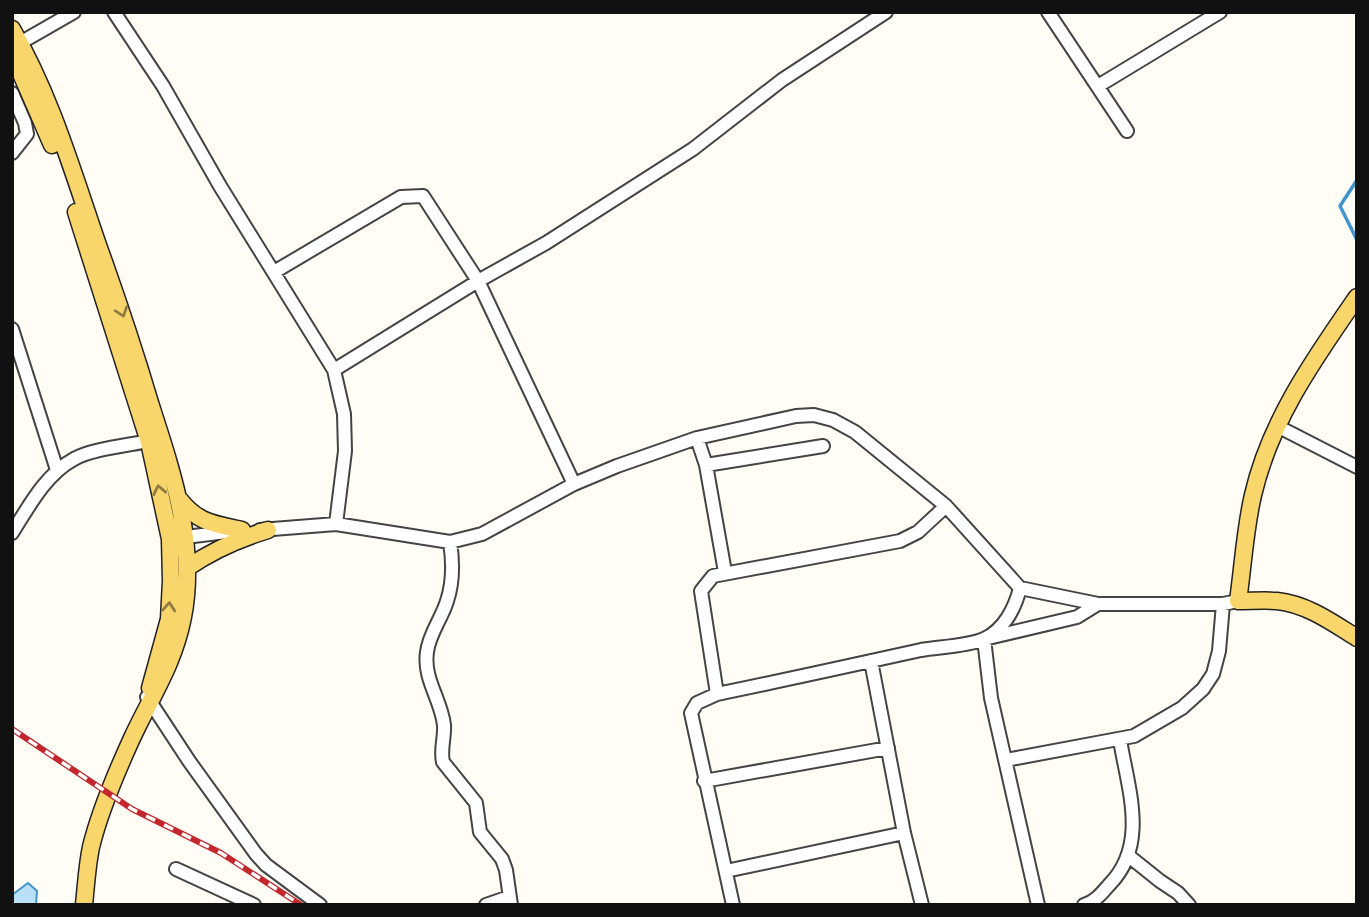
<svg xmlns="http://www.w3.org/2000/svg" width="1369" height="917" font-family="Bitter,serif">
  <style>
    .water { fill: #b9e0f7; stroke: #3f96cf; stroke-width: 2 }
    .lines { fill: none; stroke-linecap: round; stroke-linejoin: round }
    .stream { stroke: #3f96cf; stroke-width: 3.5 }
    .minor-casing { stroke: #444; stroke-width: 16 }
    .major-casing { stroke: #222; stroke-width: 19 }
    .minor { stroke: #fff; stroke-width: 12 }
    .major { stroke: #f9d66b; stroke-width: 16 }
    .rail-casing { stroke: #c4262e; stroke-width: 6 }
    .rail { stroke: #fff; stroke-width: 3.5; stroke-dasharray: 10; stroke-linecap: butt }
    .oneway { stroke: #917d42 }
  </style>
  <rect width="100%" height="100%" fill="#fffdf5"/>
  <path class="water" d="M 28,883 L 37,891 L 36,905 L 12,905 L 12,895 Z"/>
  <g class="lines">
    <path class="stream" d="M 1357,180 L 1340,206 L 1357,240"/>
    <defs>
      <path id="minor" d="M 114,12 L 163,86 L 220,186 L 334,370 L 344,414 L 345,451 L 336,524
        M 1048,12 L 1127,131
        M 13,47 L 74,12
        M 1098,86 L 1220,12
        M 12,93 L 25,123 L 27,134 L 12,153
        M 274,272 L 401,197 L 423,196 L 478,281 L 574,484
        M 12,329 L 57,470
        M 334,370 L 478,281 L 546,243 L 693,149 L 782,80 L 886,12
        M 1277,426 L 1357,467
        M 697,438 L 706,465 L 725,572
        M 706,465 L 823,446
        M 946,506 L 918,532 L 900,541 L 713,576 L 701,591 L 717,694 C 785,680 853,665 921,650 C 938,647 969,646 984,639 C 1004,630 1015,608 1020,588
        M 260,530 L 336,524 L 450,542 L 482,534 L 574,484 L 617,466 L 697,438 L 796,416 L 814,415 L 833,420 L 855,432 L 946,506 L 1020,588 L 1098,604 L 1223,604 L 1238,601
        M 12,533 C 29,506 46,474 74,459 C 93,448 134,445 158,439
        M 177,538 L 235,531
        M 450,542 C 453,561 453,583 447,601 C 442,618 429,634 427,652 C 423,679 441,699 444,725 C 445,737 440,750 443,762 L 476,803 L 480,832 L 502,859 L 506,870 L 511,905
        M 871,661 L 904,833 L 922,905
        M 717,694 L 697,703 L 691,713 L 733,905
        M 147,697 L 189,761 L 256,854 L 266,865 L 320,905
        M 1006,760 L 1134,736 L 1182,708 L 1203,689 L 1213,674 L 1219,651 L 1223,604
        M 704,781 L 888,748
        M 1130,857 L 1160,881 L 1178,893 L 1189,905
        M 176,869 L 254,905
        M 726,871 L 904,833
        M 486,905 L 509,897
        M 1038,905 L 991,698 L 984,639 L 1077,617 L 1098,604
        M 1084,905 C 1095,902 1102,893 1109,885 C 1149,845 1128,789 1120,740"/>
      <path id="major" d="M 12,29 C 51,96 73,173 98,245 C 117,298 135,352 151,406 C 173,474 197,545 183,617 C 174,664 151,697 132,738 C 116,773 100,810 91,847 C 87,866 86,886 84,905
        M 12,53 L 52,145
        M 76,212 L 149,442 L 170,539 L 171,581 L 169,619 L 150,688
        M 1357,297 C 1314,359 1270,421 1253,495 C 1245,529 1243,566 1238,601 C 1251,601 1265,600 1277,601 C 1307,604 1333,623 1357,638
        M 180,500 C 198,523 215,524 242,530
        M 187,568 C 213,550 238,539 268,530"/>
    </defs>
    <use href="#minor" class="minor-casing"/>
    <use href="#major" class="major-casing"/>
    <use href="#minor" class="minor"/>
    <use href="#major" class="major"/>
    <defs>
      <path id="rail" d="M 12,729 L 132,809 L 221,853 L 301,905"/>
    </defs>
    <use href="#rail" class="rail-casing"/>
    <use href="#rail" class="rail"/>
  </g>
  <defs><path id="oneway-chevron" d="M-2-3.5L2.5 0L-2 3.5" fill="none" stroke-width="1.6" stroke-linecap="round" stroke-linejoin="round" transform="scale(1.75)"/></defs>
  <g class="oneway">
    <use href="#oneway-chevron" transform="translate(122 312) rotate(71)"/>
    <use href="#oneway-chevron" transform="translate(159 490) rotate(-102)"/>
    <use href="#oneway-chevron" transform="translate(169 607) rotate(-86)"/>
  </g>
  <rect width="1369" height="917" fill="none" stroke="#111111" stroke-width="28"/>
</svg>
